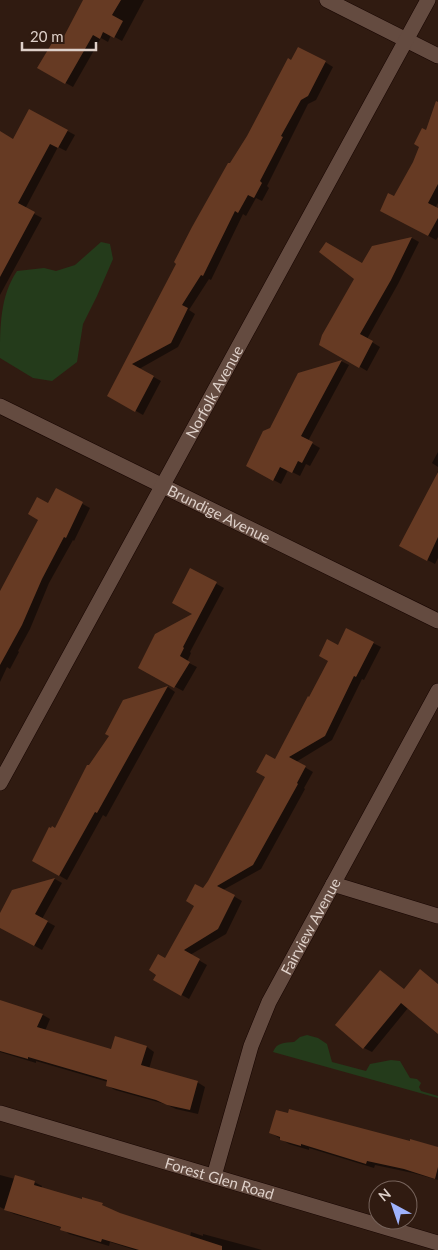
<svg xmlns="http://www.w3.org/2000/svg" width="438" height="1250" font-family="Lato,sans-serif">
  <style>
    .green { fill: #243b1b }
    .shadow { fill: #0007 }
    .building { fill: #663a23 }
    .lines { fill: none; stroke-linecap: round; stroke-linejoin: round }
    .minor-casing { stroke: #170500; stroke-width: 16 }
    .minor { stroke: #644b40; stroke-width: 15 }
    .labels { text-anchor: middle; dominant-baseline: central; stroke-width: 4; stroke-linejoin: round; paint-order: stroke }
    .street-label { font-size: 15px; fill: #ded0c9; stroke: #301b11 }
  </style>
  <rect width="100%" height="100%" fill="#301b11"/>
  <path class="green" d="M 101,242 L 110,244 L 113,259 L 97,296 L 83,324 L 77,362 L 52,381 L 33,378 L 0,358 C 0,327 0,296 17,271 L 44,268 L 56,271 L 75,265 Z
    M 307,1035 L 318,1038 L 327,1044 L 332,1062 L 366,1071 L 370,1064 L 391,1060 L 400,1061 L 410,1078 L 417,1079 L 421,1083 L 419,1087 L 421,1091 L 438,1096 L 438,1098 L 273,1052 C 277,1042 284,1043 294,1042 L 300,1037 Z"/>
  <path class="shadow" d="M 85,0 L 144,0 L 122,41 L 111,35 L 108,42 L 101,38 L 73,87 L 39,68 L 61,44 Z
    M 325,62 L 333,67 L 316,100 L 308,104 L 267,186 L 269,188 L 262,201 L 256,198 L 246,216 L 243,214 L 211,280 L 209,279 L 189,310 L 195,314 L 178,347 L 139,369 L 161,381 L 143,415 L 108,395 L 230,165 Z
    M 30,111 L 75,135 L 66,151 L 58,147 L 25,209 L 42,218 L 0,295 L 0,140 L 14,140 Z
    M 438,115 L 438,203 L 435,208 L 438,210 L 438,237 L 436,240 L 389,214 L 395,198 Z
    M 412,238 L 419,242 L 398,284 L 367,339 L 380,347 L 367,371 L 321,344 L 373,247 Z
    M 341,361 L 349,365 L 308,441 L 320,448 L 310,466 L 306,464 L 300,476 L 288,470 L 281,484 L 255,470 L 271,429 Z
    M 438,452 L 438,467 L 432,463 Z
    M 438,471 L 438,558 L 435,564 L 408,550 Z
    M 57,490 L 90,508 L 74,541 L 73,540 L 49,583 L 30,629 L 18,651 L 19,652 L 10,669 L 7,667 L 0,682 L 0,595 Z
    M 191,570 L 224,588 L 190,652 L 191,653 L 187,662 L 197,667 L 183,691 L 140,668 L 195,614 Z
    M 373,643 L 381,647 L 364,680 L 362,679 L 332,740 L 296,762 L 313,772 L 304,788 L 305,789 L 261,869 L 223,890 L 242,901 L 226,934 L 190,955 L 207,965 L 189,999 L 155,980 L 339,647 Z
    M 168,687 L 175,692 L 106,817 L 103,815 L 67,880 L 34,861 L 56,829 L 89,766 L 111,736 L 124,701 Z
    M 55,879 L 62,883 L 42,919 L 55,926 L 42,950 L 0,926 L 0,917 L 13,892 Z
    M 380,971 L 405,990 L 420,971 L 438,984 L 438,1032 L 408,1008 L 372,1052 L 364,1048 Z
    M 0,1002 L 43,1015 L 50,1019 L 45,1031 L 112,1051 L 116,1038 L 147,1047 L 154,1052 L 149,1069 L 197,1082 L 205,1087 L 198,1114 L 176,1109 L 165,1104 L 115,1090 L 108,1086 L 108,1082 L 36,1061 L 36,1063 L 0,1052 Z
    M 271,1133 L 438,1149 L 438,1180 L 413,1173 L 375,1165 L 374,1168 L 309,1148 L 309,1150 L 289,1144 Z
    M 0,1175 L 15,1179 L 34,1182 L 42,1186 L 41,1189 L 102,1205 L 109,1210 L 190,1237 L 191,1232 L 203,1236 L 203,1234 L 262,1250 L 135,1250 L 110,1242 L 109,1246 L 69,1234 L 62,1228 L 14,1214 L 0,1207 Z"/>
  <path class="building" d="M 83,0 L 121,0 L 112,15 L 123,21 L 114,38 L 103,32 L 100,39 L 93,35 L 65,84 L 37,68 L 55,38 L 61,42 Z
    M 298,47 L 326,61 L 308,96 L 301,100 L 281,136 L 283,137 L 260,181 L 262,183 L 254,198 L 248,195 L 238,213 L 235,211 L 203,276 L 201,275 L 182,305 L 188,308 L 171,343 L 132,364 L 154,376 L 135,412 L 107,396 L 176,264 L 174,262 L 192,227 L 228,163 L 230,163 L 247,136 L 288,58 L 291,60 Z
    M 436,101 L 438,102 L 438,184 L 428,203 L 438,208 L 438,218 L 428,236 L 380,211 L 388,193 L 394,196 L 413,162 L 419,147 L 414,144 L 422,128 L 426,130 Z
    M 29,109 L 68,130 L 58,148 L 50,144 L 18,203 L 35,212 L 0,277 L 0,131 L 13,139 Z
    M 412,237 L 391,280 L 360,334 L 373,341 L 359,368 L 319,345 L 322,335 L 354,279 L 319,252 L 326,242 L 362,263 L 372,246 Z
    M 342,360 L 301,436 L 313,442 L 302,463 L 298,461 L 292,473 L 280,467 L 273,481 L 246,466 L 263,431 L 270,428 L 298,373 Z
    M 438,472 L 438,537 L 427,561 L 399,546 Z
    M 56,488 L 83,502 L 66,538 L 64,537 L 42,579 L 22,625 L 0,665 L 0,591 L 38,520 L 28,514 L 37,497 L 48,503 Z
    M 190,568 L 217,582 L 183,647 L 184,648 L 180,656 L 190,662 L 174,688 L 138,668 L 155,634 L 192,614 L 172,603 Z
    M 346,628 L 374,642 L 356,677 L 354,676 L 325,736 L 289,757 L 306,766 L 297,783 L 298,784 L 253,865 L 217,886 L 235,895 L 218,929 L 184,950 L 200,959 L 181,996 L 153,980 L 156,975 L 149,970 L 158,954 L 165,958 L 194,906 L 186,901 L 195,884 L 203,888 L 208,881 L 265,777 L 256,772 L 266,754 L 275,759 L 308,696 L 309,697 L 328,661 L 319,656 L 327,639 L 338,645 Z
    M 168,686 L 97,813 L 95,812 L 59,876 L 32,861 L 49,827 L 51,828 L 52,826 L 55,828 L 87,765 L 89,765 L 109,736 L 105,734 L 123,700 Z
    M 55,878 L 35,914 L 48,921 L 34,946 L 0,928 L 0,913 L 12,890 Z
    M 420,969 L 438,984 L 438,1034 L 401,1003 L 363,1049 L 335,1025 L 380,970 L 404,989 Z
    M 0,1000 L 43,1014 L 37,1027 L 111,1049 L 115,1036 L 147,1046 L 141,1065 L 198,1081 L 190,1110 L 167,1105 L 156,1100 L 106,1086 L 107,1080 L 28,1057 L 28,1059 L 0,1051 Z
    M 289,1109 L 410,1141 L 410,1139 L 438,1147 L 438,1167 L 435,1179 L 404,1169 L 367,1161 L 366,1164 L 301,1144 L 301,1146 L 280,1140 L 280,1137 L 269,1133 L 276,1110 L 288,1113 Z
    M 15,1175 L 35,1181 L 34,1185 L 82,1199 L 82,1197 L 103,1203 L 102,1205 L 120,1213 L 222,1246 L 222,1250 L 139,1250 L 102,1239 L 101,1242 L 60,1230 L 61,1227 L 4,1210 Z"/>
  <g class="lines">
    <defs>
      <g id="minor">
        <path d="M 327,0 L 438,56"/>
        <path id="s1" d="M 0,406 L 438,621"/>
        <path id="s2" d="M 0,783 L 428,0"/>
        <path d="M 333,884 L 438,916"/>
        <path id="s3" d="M 0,1113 L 438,1243"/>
        <path id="s4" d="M 214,1176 L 251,1046 L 269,1002 L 438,691"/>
      </g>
    </defs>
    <use href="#minor" class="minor-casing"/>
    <use href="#minor" class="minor"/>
  </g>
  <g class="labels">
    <g class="street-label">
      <text stroke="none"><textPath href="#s2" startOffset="446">Norfolk Avenue</textPath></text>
      <text stroke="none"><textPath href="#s1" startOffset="244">Brundige Avenue</textPath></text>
      <text stroke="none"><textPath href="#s4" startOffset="269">Fairview Avenue</textPath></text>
      <text stroke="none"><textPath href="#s3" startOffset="229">Forest Glen Road</textPath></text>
    </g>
  </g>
  <g transform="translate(393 1205) rotate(320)"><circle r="24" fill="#301b11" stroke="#76635b"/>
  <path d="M0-4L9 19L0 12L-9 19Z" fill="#9fb3fd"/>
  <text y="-8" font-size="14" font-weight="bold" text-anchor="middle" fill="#ded0c9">N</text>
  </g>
  <path d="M22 42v8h74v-8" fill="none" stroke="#ded0c9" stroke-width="2.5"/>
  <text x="30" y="42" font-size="15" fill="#ded0c9" stroke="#301b11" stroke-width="4" paint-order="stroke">20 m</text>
</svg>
